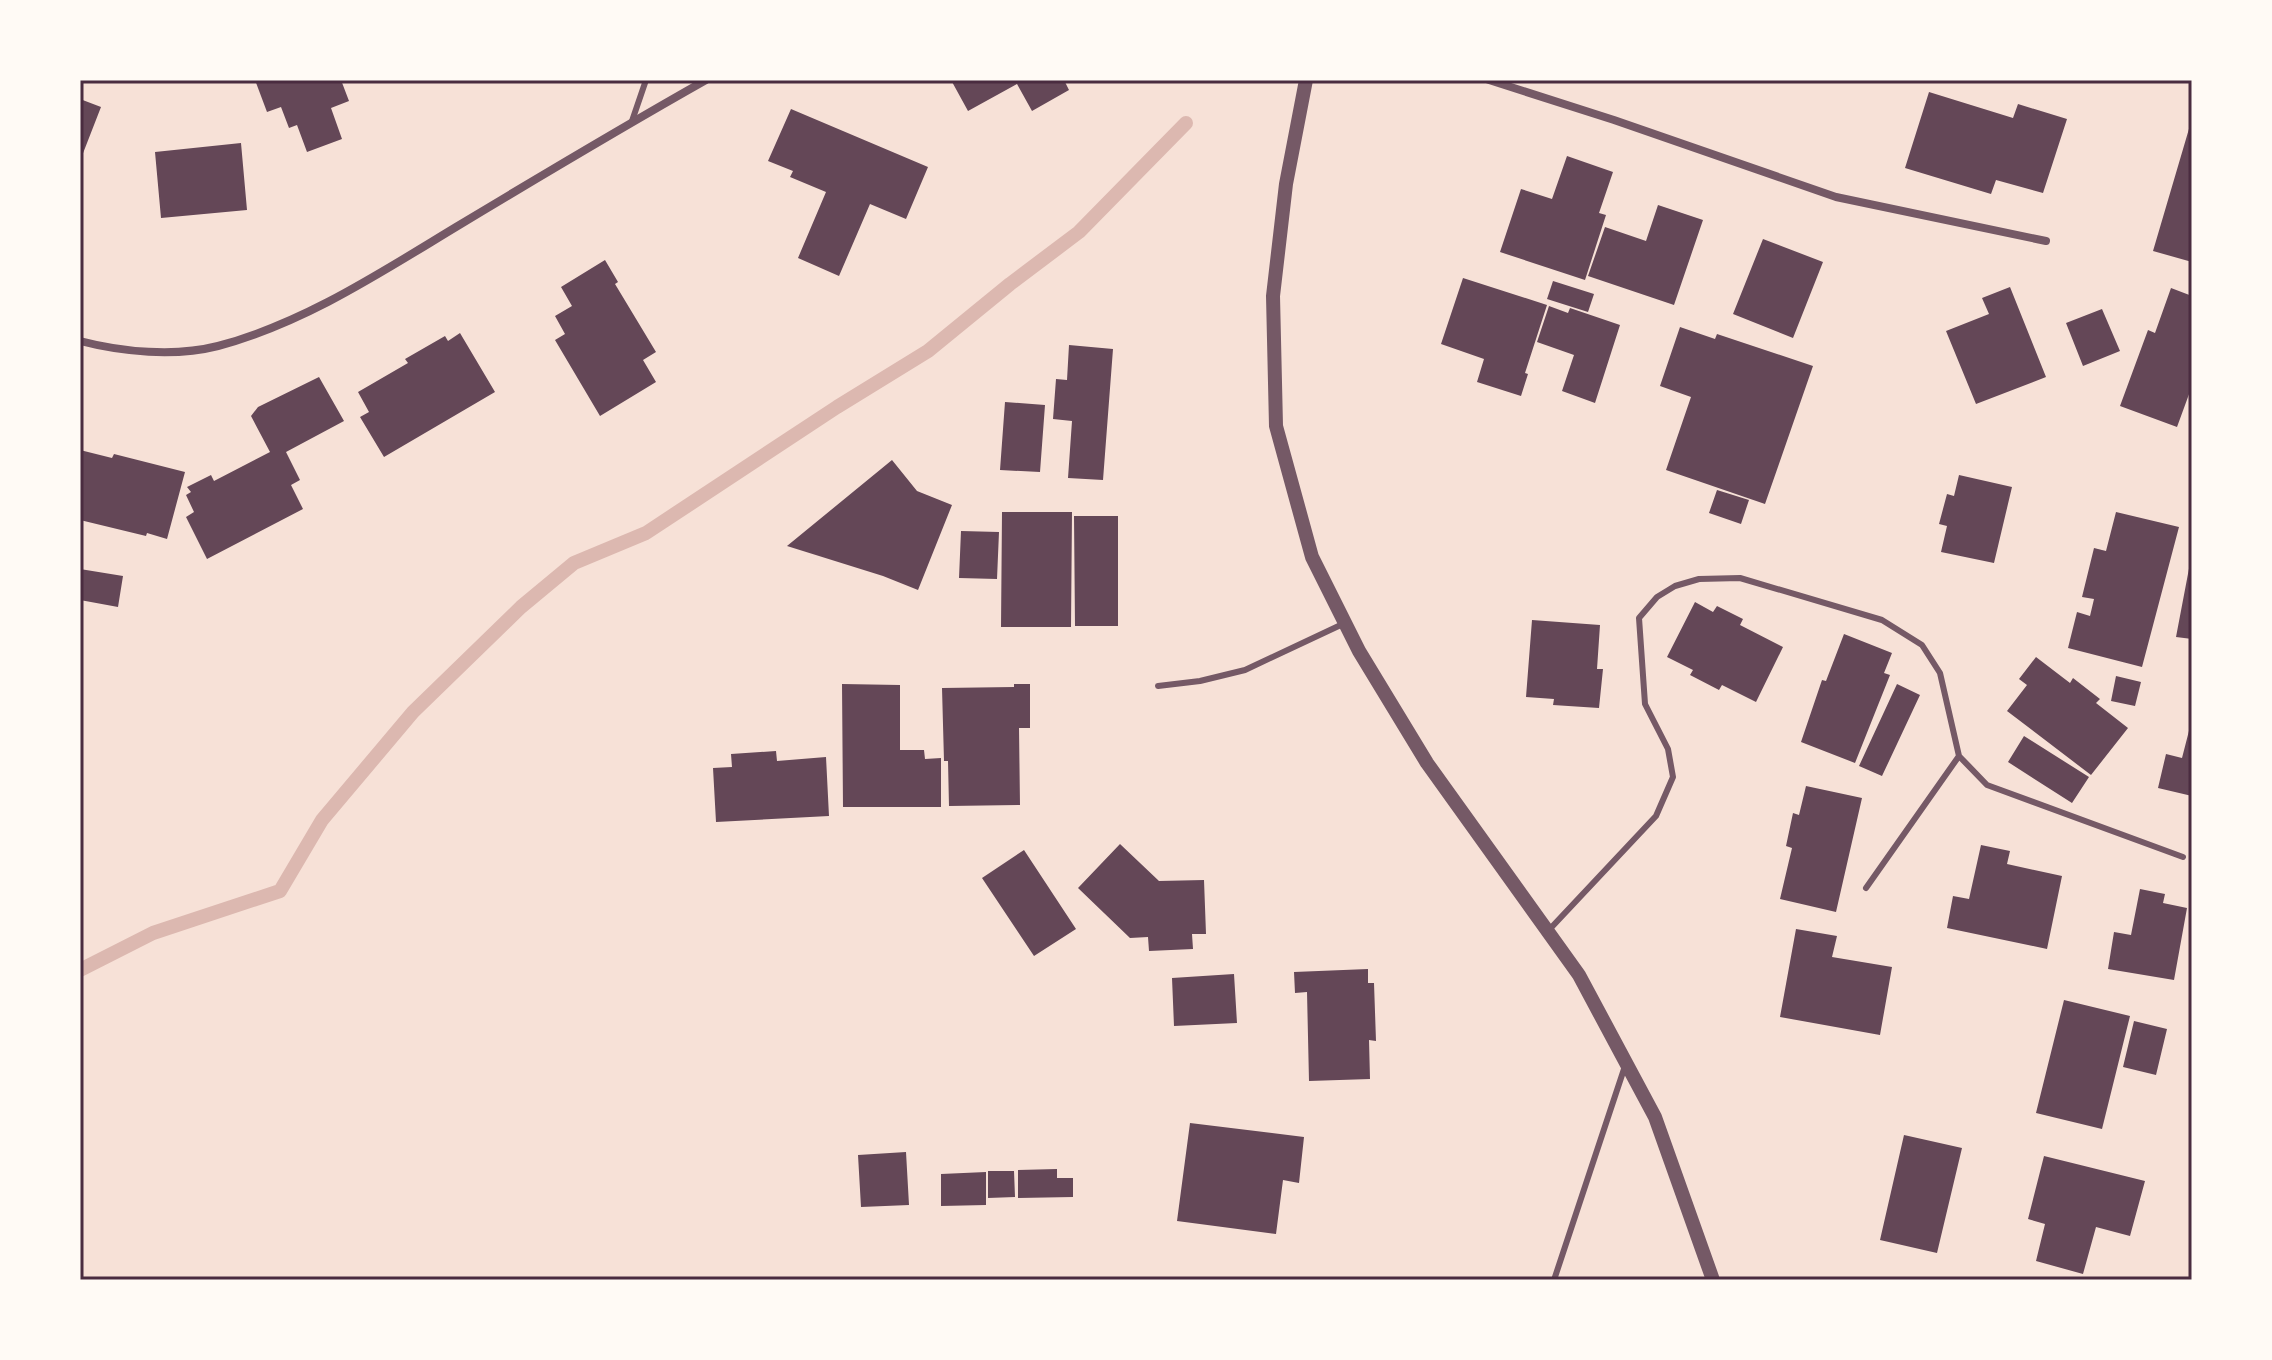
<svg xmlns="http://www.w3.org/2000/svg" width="2272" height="1360" font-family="'Work Sans',sans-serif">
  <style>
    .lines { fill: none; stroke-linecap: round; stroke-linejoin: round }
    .stream { stroke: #dcb8b0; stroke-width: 14 }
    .building { fill: #644757 }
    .service { stroke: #755966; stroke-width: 6 }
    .minor { stroke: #755966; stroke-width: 8 }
    .tertiary { stroke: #755966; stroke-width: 14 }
    .neatline { fill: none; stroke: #4a2c40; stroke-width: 3 }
  </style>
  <rect width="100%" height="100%" fill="#f7e1d7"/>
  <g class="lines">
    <path class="stream" d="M 80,970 L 153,933 L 280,891 L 322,820 L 413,712 L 521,607 L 574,563 L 646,533 L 837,407 L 928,351 L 1010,284 L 1079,232 L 1186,123"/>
  </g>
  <path class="building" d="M 255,80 L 341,80 L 349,101 L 331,108 L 342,139 L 307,152 L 297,125 L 289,128 L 281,107 L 267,112 Z
    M 951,80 L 1064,80 L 1069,90 L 1032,111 L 1017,84 L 968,111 Z
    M 1929,92 L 2013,118 L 2018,104 L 2067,119 L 2043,193 L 1996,180 L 1991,194 L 1905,168 Z
    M 80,99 L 101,107 L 80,161 Z
    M 791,109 L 928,167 L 906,219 L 870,204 L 839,276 L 798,258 L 826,192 L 790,177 L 793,171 L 768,161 Z
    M 2191,122 L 2192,122 L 2192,262 L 2153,251 Z
    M 241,143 L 247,210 L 161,218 L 155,152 Z
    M 1567,156 L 1613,172 L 1599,213 L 1606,215 L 1585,280 L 1500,252 L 1521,189 L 1552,199 Z
    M 1658,205 L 1703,220 L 1674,305 L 1588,276 L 1605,227 L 1646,241 Z
    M 1763,239 L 1823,262 L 1793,338 L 1733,314 Z
    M 605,260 L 618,282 L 615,284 L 656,352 L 643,360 L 656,382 L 600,416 L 555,340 L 565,334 L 555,316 L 572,306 L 561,287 Z
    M 1463,278 L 1547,305 L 1525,373 L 1528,374 L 1521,396 L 1477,382 L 1484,359 L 1441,344 Z
    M 1553,281 L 1594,294 L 1588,312 L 1547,299 Z
    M 2010,287 L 2046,377 L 1976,404 L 1946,331 L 1989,314 L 1982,298 Z
    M 2171,288 L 2192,296 L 2192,386 L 2177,427 L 2120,406 L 2148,330 L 2155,333 Z
    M 1549,306 L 1568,313 L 1570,308 L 1620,325 L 1595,403 L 1562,391 L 1574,355 L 1537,342 Z
    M 2102,309 L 2120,351 L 2083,366 L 2066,323 Z
    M 1680,327 L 1715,339 L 1717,334 L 1813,366 L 1765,504 L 1666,470 L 1691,397 L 1660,386 Z
    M 460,333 L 495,392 L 384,457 L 360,417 L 369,412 L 358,392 L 408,363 L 405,359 L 445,336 L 448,341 Z
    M 1069,345 L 1113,349 L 1103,480 L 1068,478 L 1072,421 L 1053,419 L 1056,379 L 1067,380 Z
    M 319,377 L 344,421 L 286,452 L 300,480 L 291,485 L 303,509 L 207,559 L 186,517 L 194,512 L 186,495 L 191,492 L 187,487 L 211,475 L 214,481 L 270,452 L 251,416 L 258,407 Z
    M 1005,402 L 1045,405 L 1040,472 L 1000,470 Z
    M 80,450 L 112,458 L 114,454 L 185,472 L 167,539 L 147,533 L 146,536 L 80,520 Z
    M 892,460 L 917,491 L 952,505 L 918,590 L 883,576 L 787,546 Z
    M 1959,475 L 2012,487 L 1994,563 L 1941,552 L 1947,526 L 1939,524 L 1947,494 L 1954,496 Z
    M 1717,490 L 1749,500 L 1741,524 L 1709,513 Z
    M 1002,512 L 1072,512 L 1071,627 L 1001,627 Z
    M 2116,512 L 2179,527 L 2142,667 L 2068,648 L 2077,612 L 2090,616 L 2094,599 L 2082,597 L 2094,548 L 2106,551 Z
    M 1074,516 L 1118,516 L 1118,626 L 1075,626 Z
    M 961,531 L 999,532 L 997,579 L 959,578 Z
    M 2191,558 L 2192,559 L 2192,639 L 2176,637 Z
    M 80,569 L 123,576 L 118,607 L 80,600 Z
    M 1695,602 L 1713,612 L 1717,606 L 1743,619 L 1740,625 L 1783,647 L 1756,702 L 1722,685 L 1719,690 L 1690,675 L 1693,670 L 1667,657 Z
    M 1532,620 L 1600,625 L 1597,669 L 1603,669 L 1599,708 L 1553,705 L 1554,699 L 1526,697 Z
    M 1844,634 L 1892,653 L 1884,673 L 1890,675 L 1855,763 L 1801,742 L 1822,680 L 1826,681 Z
    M 2036,657 L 2070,683 L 2073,678 L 2100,699 L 2096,703 L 2128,728 L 2091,775 L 2007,711 L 2027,685 L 2019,679 Z
    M 2116,676 L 2141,682 L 2135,706 L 2111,701 Z
    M 842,684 L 900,685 L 900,750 L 924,750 L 925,759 L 941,758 L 941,807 L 843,807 Z
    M 1014,684 L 1030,684 L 1030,728 L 1019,728 L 1020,805 L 949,806 L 948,761 L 944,761 L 942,688 L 1014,687 Z
    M 1897,684 L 1920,695 L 1882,776 L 1859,766 Z
    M 2191,723 L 2192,723 L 2192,796 L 2158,788 L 2166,754 L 2182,758 Z
    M 2024,736 L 2089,777 L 2072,803 L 2008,762 Z
    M 776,751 L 777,761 L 826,757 L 829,816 L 716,822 L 713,768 L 732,767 L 731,754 Z
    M 1806,786 L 1862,798 L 1836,912 L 1780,899 L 1792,848 L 1786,846 L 1793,813 L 1799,815 Z
    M 1120,844 L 1159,881 L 1204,880 L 1206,934 L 1192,934 L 1193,949 L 1149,951 L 1148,937 L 1130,938 L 1078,888 Z
    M 1981,845 L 2010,851 L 2007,864 L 2062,876 L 2047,949 L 1947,928 L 1953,896 L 1969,899 Z
    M 1024,850 L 1076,929 L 1034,956 L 982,878 Z
    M 2140,889 L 2165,894 L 2163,903 L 2187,908 L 2174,980 L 2108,969 L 2114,932 L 2131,935 Z
    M 1796,929 L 1837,936 L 1832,957 L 1892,967 L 1880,1035 L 1780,1017 Z
    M 1368,969 L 1368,983 L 1374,983 L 1376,1041 L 1369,1040 L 1370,1079 L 1309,1081 L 1307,992 L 1295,993 L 1294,972 Z
    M 1234,974 L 1237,1023 L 1174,1026 L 1172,978 Z
    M 2064,1000 L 2130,1016 L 2102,1129 L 2036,1113 Z
    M 2134,1021 L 2167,1029 L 2156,1075 L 2123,1067 Z
    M 1190,1123 L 1304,1137 L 1299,1183 L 1283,1180 L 1276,1234 L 1177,1221 Z
    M 1904,1135 L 1962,1148 L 1937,1253 L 1880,1240 Z
    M 906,1152 L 909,1205 L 861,1207 L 858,1155 Z
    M 2044,1156 L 2145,1181 L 2130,1236 L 2096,1227 L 2083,1274 L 2036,1261 L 2045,1224 L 2028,1219 Z
    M 1057,1169 L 1057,1178 L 1073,1178 L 1073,1197 L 1018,1198 L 1018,1170 Z
    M 988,1171 L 1014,1171 L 1015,1197 L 988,1198 Z
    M 986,1172 L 986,1205 L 941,1206 L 941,1174 Z"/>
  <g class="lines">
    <path class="service" d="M 632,121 L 646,80
      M 1158,686 L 1200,681 L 1245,670 L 1345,623
      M 1866,888 L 1959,756
      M 1548,931 L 1656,816 L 1673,777 L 1668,749 L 1645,704 L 1639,618 L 1657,597 L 1675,586 L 1699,579 L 1740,578 L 1882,620 L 1922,645 L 1940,673 L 1959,756 L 1987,785 L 2183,857
      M 1554,1280 L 1625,1066"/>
    <path class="minor" d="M 1489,80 L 1614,120 L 1836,197 L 2046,241
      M 80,341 C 122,352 175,357 218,346 C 304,323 380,273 456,227 C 539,177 621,128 706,80"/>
    <path class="tertiary" d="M 1306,80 L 1286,184 L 1273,296 L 1276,426 L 1312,557 L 1359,651 L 1427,763 L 1579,975 L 1655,1117 L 1713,1280"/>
  </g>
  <rect width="2272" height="1360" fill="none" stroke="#fffaf5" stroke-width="164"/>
  <rect x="82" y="82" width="2108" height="1196" class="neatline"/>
</svg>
